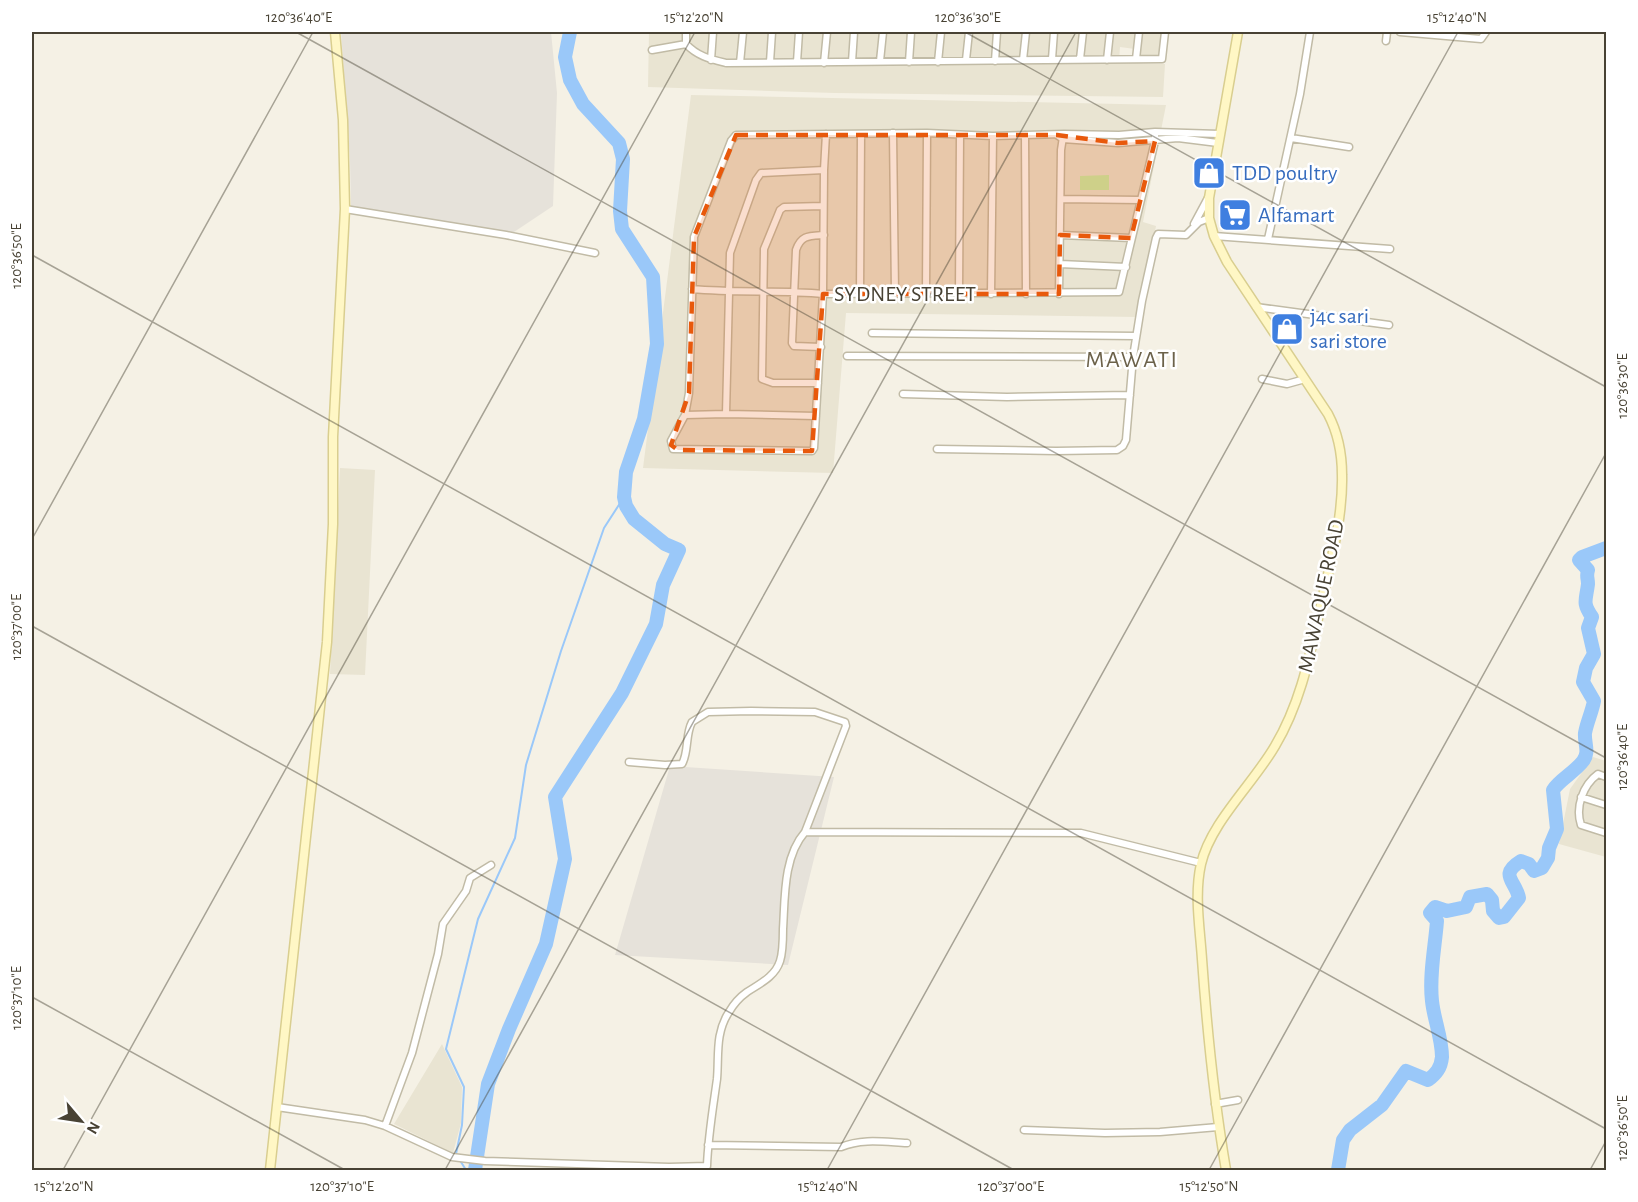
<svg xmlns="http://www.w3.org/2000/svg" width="1638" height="1202" font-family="'Alegreya Sans',sans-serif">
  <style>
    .residential { fill: #e9e4d2 }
    .industrial { fill: #e6e2da }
    .green { fill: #c8eea9 }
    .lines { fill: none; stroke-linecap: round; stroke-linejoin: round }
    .stream { stroke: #9ac8f9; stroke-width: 2 }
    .river { stroke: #9ac8f9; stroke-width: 14 }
    .street-casing { stroke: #c1bba6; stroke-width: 9 }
    .secondary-casing { stroke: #d9ce8f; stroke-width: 11 }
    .street { stroke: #fff; stroke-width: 6 }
    .secondary { stroke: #fff7c5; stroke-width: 8 }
    .marked { fill: #e8590c; fill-opacity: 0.2; stroke: #e8590c; stroke-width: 4.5; stroke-dasharray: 12 8; stroke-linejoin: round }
    .ticks { fill: none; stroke: #484234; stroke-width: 1.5; stroke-opacity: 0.45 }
    .labels { text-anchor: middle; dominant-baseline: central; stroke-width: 5; stroke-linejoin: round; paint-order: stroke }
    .shop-label { font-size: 22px; fill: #366cbe; stroke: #fff; text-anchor: start }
    .street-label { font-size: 22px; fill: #484234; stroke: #fff }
    .neighbourhood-label { font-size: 24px; letter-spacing: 1.5px; fill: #6c624a; stroke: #fff }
    .neatline { fill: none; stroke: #484234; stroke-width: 2 }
    .ticks-label { font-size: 15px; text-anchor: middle; fill: #484234 }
  </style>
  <rect width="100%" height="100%" fill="#f5f1e5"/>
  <path class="residential" d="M 649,32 L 1110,32 L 1108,62 L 1165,64 L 1163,97 L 835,93 L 648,87 Z
    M 1114,32 L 1137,32 L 1135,49 L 1120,47 L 1119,61 L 1111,60 Z
    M 1143,32 L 1165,32 L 1162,60 L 1140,60 Z
    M 691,95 L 1166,105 L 1143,222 L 1156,226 L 1138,317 L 846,313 L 833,473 L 643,468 Z
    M 340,468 L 375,470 L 365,675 L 330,674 Z
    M 1593,757 L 1606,761 L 1606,857 L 1559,844 L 1570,789 Z
    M 442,1044 L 462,1087 L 461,1123 L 453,1153 L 394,1124 Z"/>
  <path class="industrial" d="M 341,32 L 551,32 L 557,93 L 553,206 L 511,234 L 351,206 L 350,160 Z
    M 670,766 L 834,777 L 788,965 L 615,955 Z"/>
  <path class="green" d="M 1109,175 L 1109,190 L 1080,190 L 1080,176 Z"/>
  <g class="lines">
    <path class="stream" d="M 466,1170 L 456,1154 L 462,1125 L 464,1087 L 446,1049 L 478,919 L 515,838 L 526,765 L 561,651 L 604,528 L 624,497"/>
    <path class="river" d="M 475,1170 L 488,1084 L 509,1029 L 546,944 L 565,859 L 555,797 L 622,693 L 656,624 L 663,585 L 679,550 L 665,544 L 634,519 L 626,506 L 624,497 L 626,472 L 644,419 L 657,344 L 653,277 L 622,229 L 620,211 L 623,159 L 619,143 L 583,104 L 570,80 L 565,57 L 570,32
      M 1338,1170 L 1343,1140 L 1350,1130 L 1382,1105 L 1406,1071 L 1428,1080 C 1436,1074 1441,1068 1442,1057 C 1442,1038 1434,1020 1432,1001 C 1429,975 1435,947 1437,921 L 1430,913 L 1435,907 L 1447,911 L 1466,907 L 1470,897 L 1487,894 L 1492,900 L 1493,911 L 1499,918 L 1504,917 L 1519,898 C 1516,881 1498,875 1521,861 L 1529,864 L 1534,871 L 1542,868 L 1548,858 L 1549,848 L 1557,829 L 1553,790 C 1559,780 1575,772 1583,761 C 1590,752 1584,743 1585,733 C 1587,722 1592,712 1594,701 L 1583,682 L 1586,668 L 1594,654 L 1588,628 L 1592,617 C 1582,602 1586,601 1588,584 C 1588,578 1586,576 1588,570 L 1579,560 L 1582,557 L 1606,548"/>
    <defs>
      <path id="street" d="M 686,32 L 686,44 C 697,56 710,59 726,63 L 1162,59 L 1165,32
        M 1400,32 L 1481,39 L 1486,32
        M 1386,41 L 1387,32
        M 652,50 L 686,44
        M 1052,59 L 1054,32
        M 1080,59 L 1083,32
        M 1136,59 L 1139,32
        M 711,60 L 713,32
        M 966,60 L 969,32
        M 1023,60 L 1026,32
        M 1107,60 L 1110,32
        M 880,61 L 883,32
        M 995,61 L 997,32
        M 770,62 L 772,32
        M 797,62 L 799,32
        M 852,62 L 854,32
        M 909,62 L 911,32
        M 938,62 L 941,32
        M 740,63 L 743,32
        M 824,63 L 827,32
        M 893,133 L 895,292
        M 826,134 L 824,170 L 823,294 L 814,448 L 812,451 L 673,449 L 671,441 L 685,415 L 689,393 L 694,237 L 731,141 L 736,135 L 927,133 L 993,136 L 1064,134 L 1119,135 L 1155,132 L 1219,134
        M 1025,135 L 1026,294
        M 1057,135 L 1063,139 L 1118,143 L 1178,138 L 1218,143
        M 1291,138 L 1349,147
        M 1061,199 L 1140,200
        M 345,209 L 506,235 L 595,253
        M 1194,224 L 1208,198
        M 1060,235 L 1131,238
        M 1214,236 L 1390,249
        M 1268,239 L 1300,94 L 1310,32
        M 1060,264 L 1126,267
        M 692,289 C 736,293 780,290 823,294 L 1119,292 L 1155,141 L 1155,132
        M 926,293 L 927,133
        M 959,293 L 960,136
        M 860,294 L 861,134
        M 991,294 L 993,136
        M 1059,294 L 1061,150 L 1063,137
        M 1256,307 L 1389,325
        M 872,333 L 1136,336
        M 821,347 L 794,346 L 792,343 L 796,250 C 801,235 809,236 824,235
        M 847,356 L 1133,357 L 1142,301 L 1156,238 L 1158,234 L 1186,235 L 1199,222 L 1209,218
        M 1262,379 L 1287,384 L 1305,379
        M 818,383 L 773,383 L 762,379 L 764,249 L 780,210 L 784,207 L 823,206
        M 903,394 L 1007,397 L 1130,395
        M 726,414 L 730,253 L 756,180 L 761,173 L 824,170
        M 685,415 L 726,414 L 816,416
        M 937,449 L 1056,451 L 1117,450 L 1123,446 L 1126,440 L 1133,357
        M 1606,777 L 1598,774 C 1583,785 1575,807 1581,825 L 1606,833
        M 1581,797 L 1606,805
        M 805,832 L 1081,833 L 1201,863
        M 1215,1104 L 1238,1100
        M 277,1107 L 365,1120 L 385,1126 L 452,1157 L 485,1161 L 669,1167 L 707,1166 C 708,1137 713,1108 717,1079 C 719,1056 715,1033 729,1012 C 733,1005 740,997 747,992 C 759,984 775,977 780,961 C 783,952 783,939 783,929 C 785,899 783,857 805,832 L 846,726 L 845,722 L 815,712 L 751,711 L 708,712 L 692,722 C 685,735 689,752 682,764 L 665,765 L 629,762
        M 385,1126 L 412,1053 L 438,954 L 443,924 L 466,891 L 470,878 L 491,865
        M 1024,1130 L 1105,1133 L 1160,1132 L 1218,1127
        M 708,1145 L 841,1147 C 862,1138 885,1142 907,1143"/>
      <path id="secondary" d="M 270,1170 L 327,642 L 333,524 L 333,437 L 345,209 L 343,120 L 335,32
        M 1226,1170 C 1214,1100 1207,1030 1202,959 C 1200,928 1194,895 1201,864 C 1211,822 1253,784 1275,746 C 1303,699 1311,648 1323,596 C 1332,557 1343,515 1342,475 C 1342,454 1338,433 1328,414 L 1227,262 L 1214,236 L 1209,218 L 1209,198 L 1238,32"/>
    </defs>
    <use href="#street" class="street-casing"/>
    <use href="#secondary" class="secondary-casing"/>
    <use href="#street" class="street"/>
    <use href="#secondary" class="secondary"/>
  </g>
  <path class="marked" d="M 736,135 L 1057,135 L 1118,143 L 1155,141 L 1131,238 L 1060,235 L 1059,294 L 823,294 L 812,451 L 678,450 L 671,445 L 689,393 L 694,237 Z"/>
  <path class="ticks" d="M 296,32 L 1606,758M 965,32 L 1606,387M 32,255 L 1606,1129M 32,539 L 313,32M 32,626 L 1014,1170M 32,997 L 345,1170M 63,1170 L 695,32M 445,1170 L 1076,32M 827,1170 L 1458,32M 1209,1170 L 1606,453M 1590,1170 L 1606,1141"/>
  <defs>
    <symbol id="shop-square" viewBox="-11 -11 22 22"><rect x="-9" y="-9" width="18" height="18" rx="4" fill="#3f7fe0" stroke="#fff"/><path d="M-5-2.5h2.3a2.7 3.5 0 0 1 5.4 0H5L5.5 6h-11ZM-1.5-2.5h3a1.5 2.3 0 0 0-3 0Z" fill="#fff"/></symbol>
    <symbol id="supermarket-square" viewBox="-11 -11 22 22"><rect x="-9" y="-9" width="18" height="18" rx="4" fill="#3f7fe0" stroke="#fff"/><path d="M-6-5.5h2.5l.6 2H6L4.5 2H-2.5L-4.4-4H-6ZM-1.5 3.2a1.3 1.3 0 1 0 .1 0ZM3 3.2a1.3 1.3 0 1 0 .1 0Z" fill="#fff"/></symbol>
  </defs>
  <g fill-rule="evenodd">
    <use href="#shop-square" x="1190" y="154" width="38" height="38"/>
    <use href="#supermarket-square" x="1216" y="196" width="38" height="38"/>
    <use href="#shop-square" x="1268" y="310" width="38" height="38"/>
  </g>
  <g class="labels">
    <g class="shop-label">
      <text x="1232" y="173">TDD poultry</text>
      <text x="1258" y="215">Alfamart</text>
      <text x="1310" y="316">j4c sari<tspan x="1310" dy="25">sari store</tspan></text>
    </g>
    <g class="street-label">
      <text x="905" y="294">SYDNEY STREET</text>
      <text transform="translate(1321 596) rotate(-78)">MAWAQUE ROAD</text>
    </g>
    <g class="neighbourhood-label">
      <text x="1132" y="360">MAWATI</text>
    </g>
  </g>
  <rect width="1638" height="1202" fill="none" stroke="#ffffff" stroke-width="66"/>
  <g transform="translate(81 1121) rotate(119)" stroke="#ffffff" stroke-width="4.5" paint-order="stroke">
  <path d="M0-4.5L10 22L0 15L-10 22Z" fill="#484234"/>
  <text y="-9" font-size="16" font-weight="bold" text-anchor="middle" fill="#484234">N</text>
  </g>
  <rect x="33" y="33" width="1572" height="1136" class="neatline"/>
  <g class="ticks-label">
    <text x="299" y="22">120°36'40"E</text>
    <text x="694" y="22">15°12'20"N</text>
    <text x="968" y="22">120°36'30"E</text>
    <text x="1457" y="22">15°12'40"N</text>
    <text transform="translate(16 256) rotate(-90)" y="5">120°36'50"E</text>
    <text transform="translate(1622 386) rotate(-90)" y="5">120°36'30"E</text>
    <text transform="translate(16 627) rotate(-90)" y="5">120°37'00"E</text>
    <text transform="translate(1622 757) rotate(-90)" y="5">120°36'40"E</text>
    <text transform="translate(16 998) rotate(-90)" y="5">120°37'10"E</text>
    <text transform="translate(1622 1128) rotate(-90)" y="5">120°36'50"E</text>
    <text x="64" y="1191">15°12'20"N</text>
    <text x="342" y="1191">120°37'10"E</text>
    <text x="828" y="1191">15°12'40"N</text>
    <text x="1011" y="1191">120°37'00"E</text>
    <text x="1209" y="1191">15°12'50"N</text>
  </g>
</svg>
